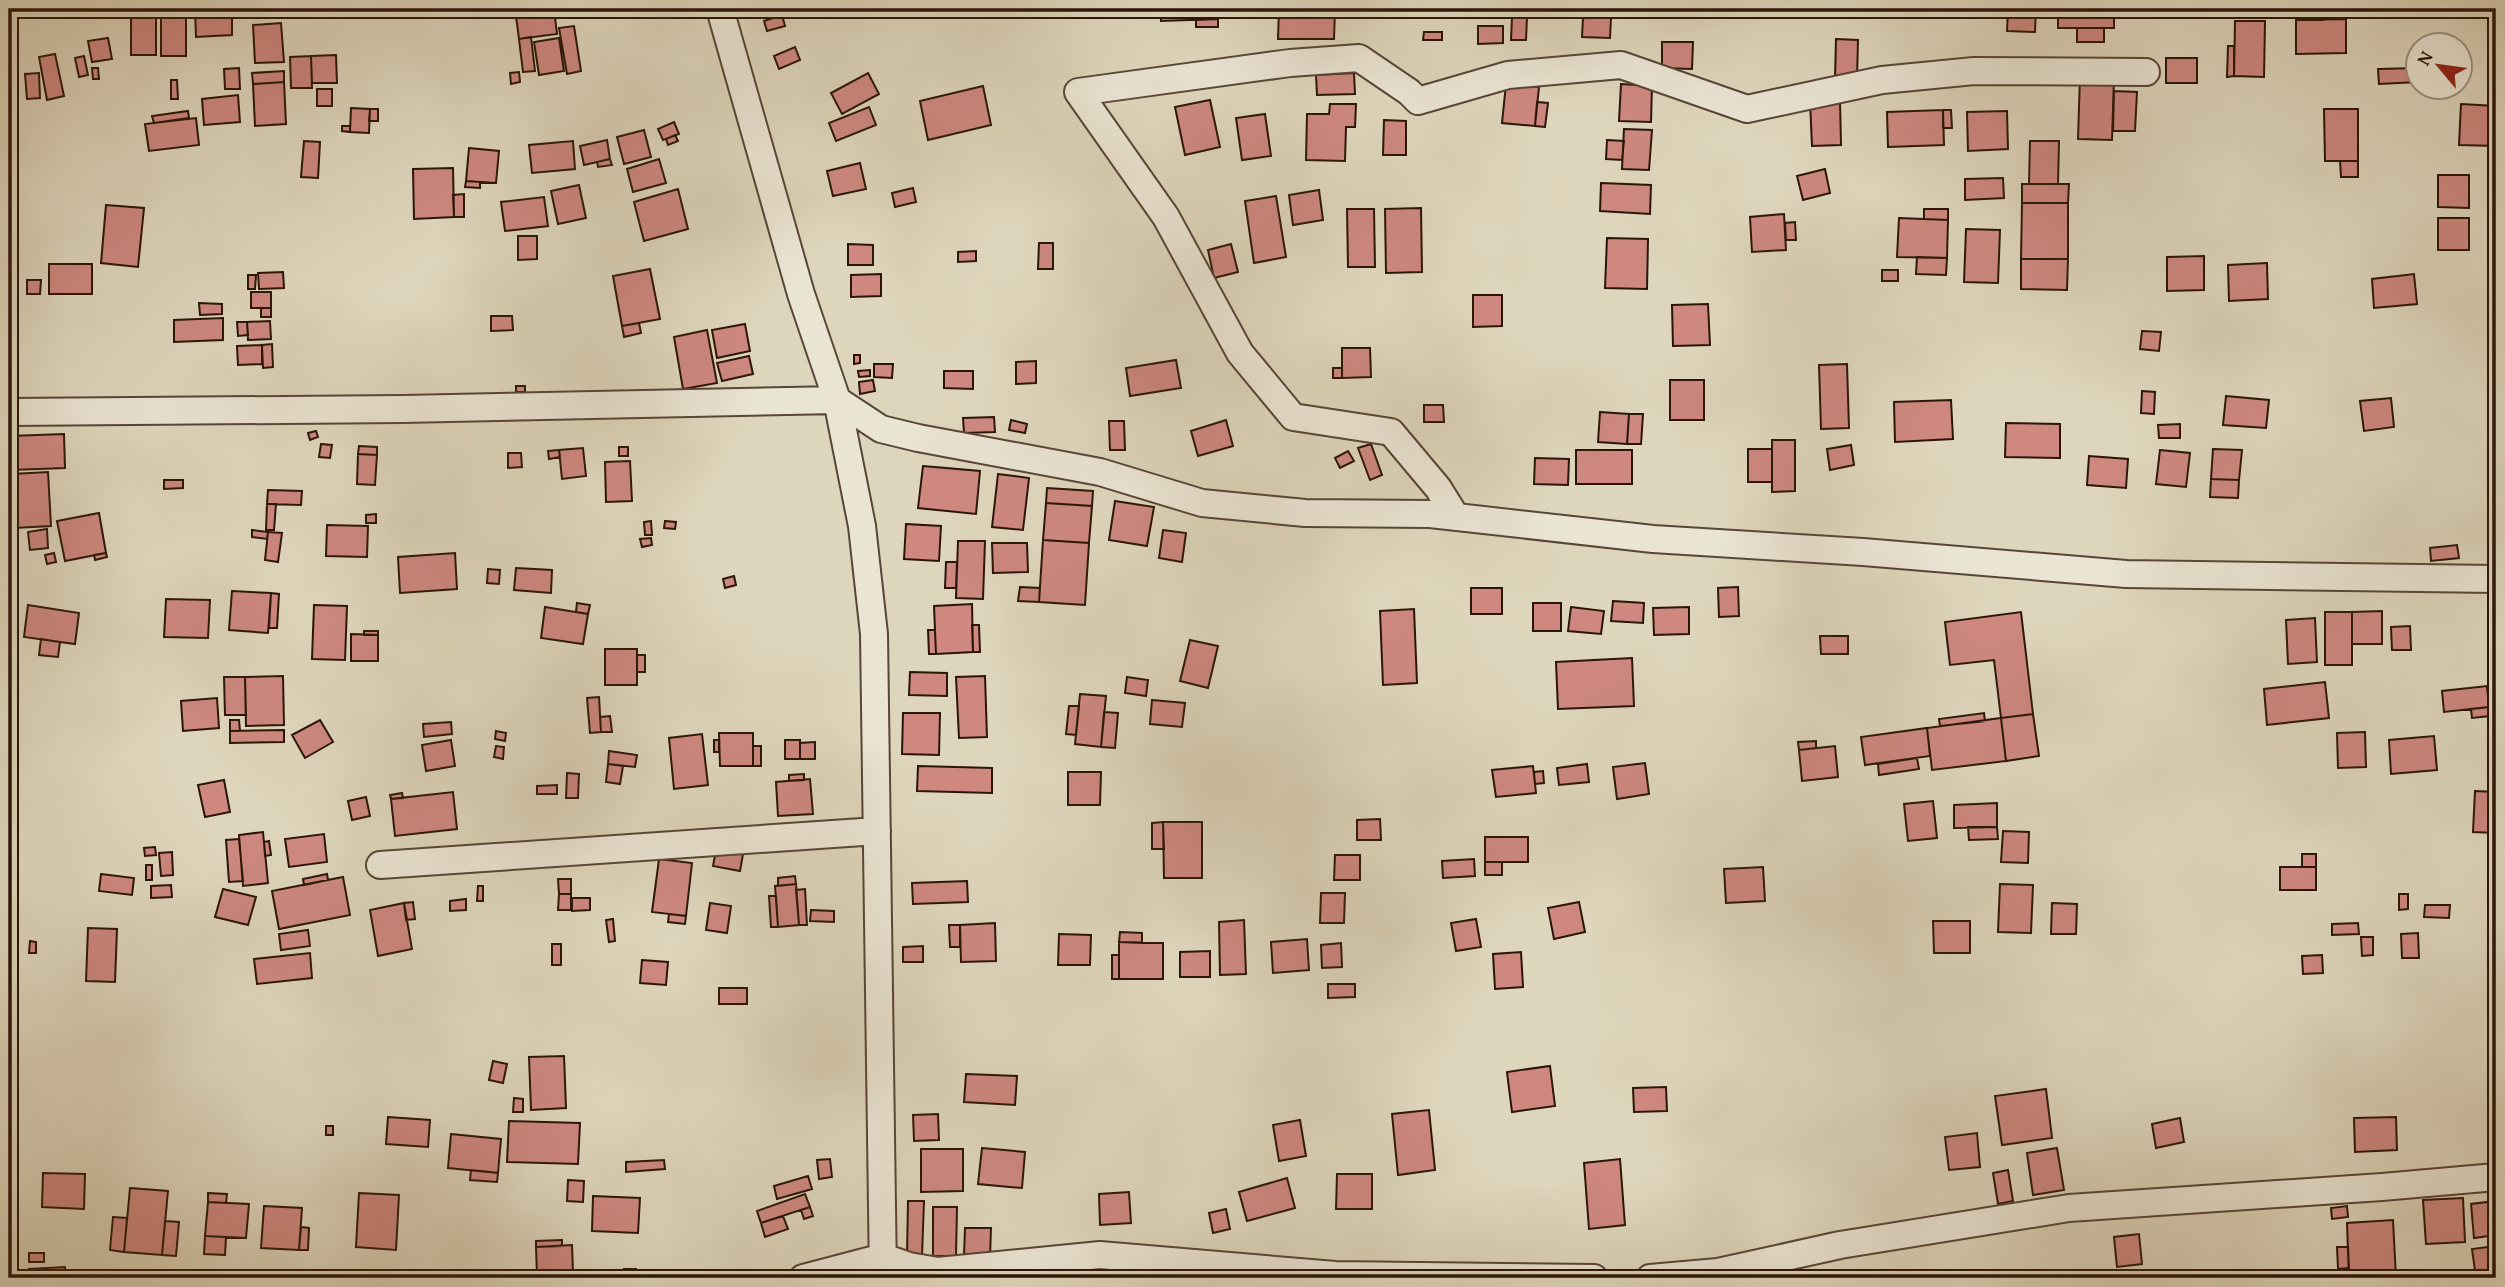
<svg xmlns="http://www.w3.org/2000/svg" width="2505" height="1287" font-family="'Gentium Book Plus',serif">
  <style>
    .building { fill: #ce8880; stroke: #2b1509; stroke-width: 2 }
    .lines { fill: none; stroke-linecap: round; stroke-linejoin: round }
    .minor-casing { stroke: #584536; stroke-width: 30 }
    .minor { stroke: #eae4d3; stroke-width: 26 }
  </style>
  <rect width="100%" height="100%" fill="#ded6bc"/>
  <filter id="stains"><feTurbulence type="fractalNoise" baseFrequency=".00286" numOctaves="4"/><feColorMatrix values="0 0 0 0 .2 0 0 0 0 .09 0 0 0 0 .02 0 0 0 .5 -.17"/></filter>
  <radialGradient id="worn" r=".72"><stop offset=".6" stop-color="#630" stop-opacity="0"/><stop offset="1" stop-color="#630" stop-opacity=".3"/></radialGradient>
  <path class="building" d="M 161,9 L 186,9 L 186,56 L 161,56 Z
    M 195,9 L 232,9 L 232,35 L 196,37 Z
    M 515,9 L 554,9 L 557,34 L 519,39 Z
    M 1161,9 L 1218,9 L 1218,19 L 1161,21 Z
    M 1279,9 L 1335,9 L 1334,39 L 1278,39 Z
    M 2008,9 L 2036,9 L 2035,32 L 2007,31 Z
    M 2058,9 L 2114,9 L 2114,28 L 2058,28 Z
    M 2296,9 L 2323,9 L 2323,20 L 2296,20 Z
    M 131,12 L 156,12 L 156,55 L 131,55 Z
    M 782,15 L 785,26 L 767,31 L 764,21 Z
    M 1512,17 L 1527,17 L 1526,40 L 1511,40 Z
    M 1583,17 L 1611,18 L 1610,38 L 1582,37 Z
    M 1218,19 L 1218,27 L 1196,27 L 1196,20 Z
    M 2346,19 L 2346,53 L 2296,54 L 2296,20 Z
    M 2235,21 L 2265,21 L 2264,77 L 2234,76 Z
    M 281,23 L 284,62 L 255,63 L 253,25 Z
    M 574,26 L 581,71 L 567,74 L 559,28 Z
    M 1478,26 L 1503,26 L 1503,43 L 1478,44 Z
    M 2077,28 L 2104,28 L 2104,42 L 2077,42 Z
    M 1424,32 L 1442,32 L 1442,40 L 1423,40 Z
    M 531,37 L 535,71 L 523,72 L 519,39 Z
    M 108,38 L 112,59 L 92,62 L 88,41 Z
    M 559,38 L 564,71 L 539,75 L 534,42 Z
    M 1836,39 L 1858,40 L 1857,79 L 1835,79 Z
    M 1662,42 L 1693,42 L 1692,69 L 1662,68 Z
    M 2228,46 L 2234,46 L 2234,76 L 2227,77 Z
    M 795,47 L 800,60 L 779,69 L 774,56 Z
    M 55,54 L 64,96 L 47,100 L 39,57 Z
    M 336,55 L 337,83 L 312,83 L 311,56 Z
    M 84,56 L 88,75 L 79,77 L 75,58 Z
    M 311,56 L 312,88 L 291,88 L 290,57 Z
    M 2166,58 L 2197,58 L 2197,83 L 2166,83 Z
    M 92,68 L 98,68 L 99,79 L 93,79 Z
    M 239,68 L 240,89 L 225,89 L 224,69 Z
    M 2418,68 L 2418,82 L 2379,84 L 2378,69 Z
    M 284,71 L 284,82 L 253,84 L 252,73 Z
    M 519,72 L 520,82 L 511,84 L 510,73 Z
    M 39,73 L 40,98 L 27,99 L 25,74 Z
    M 868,73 L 879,94 L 842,114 L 831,93 Z
    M 1354,73 L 1355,94 L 1317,95 L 1316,75 Z
    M 2080,76 L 2114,77 L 2112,140 L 2078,139 Z
    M 171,80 L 177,80 L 178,99 L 171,99 Z
    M 284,82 L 286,124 L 255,126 L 253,84 Z
    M 1506,84 L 1539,87 L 1535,126 L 1502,123 Z
    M 1621,84 L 1652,86 L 1651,122 L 1619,121 Z
    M 983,86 L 991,125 L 928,140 L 920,101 Z
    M 317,89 L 332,89 L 332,106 L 317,106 Z
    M 2114,91 L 2137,92 L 2135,131 L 2113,131 Z
    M 238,95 L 240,122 L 204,125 L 202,99 Z
    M 1210,100 L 1220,147 L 1185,155 L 1175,107 Z
    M 1840,100 L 1841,145 L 1812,146 L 1810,101 Z
    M 1537,102 L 1548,103 L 1545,127 L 1535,126 Z
    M 1330,104 L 1356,104 L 1355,127 L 1346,127 L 1345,161 L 1306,160 L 1307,114 L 1329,114 Z
    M 2461,104 L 2496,106 L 2496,146 L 2459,145 Z
    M 869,107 L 876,125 L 836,141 L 829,123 Z
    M 351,108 L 370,109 L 369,133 L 350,132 Z
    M 370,109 L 378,109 L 378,121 L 369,121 Z
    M 2324,109 L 2358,109 L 2358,161 L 2325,161 Z
    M 1943,110 L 1951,110 L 1952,128 L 1943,128 Z
    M 1943,110 L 1944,145 L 1888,147 L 1887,112 Z
    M 188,111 L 189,118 L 154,123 L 152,116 Z
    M 2007,111 L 2008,149 L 1968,151 L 1967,112 Z
    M 1265,114 L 1271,156 L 1242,160 L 1236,118 Z
    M 196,118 L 199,145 L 149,151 L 145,124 Z
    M 1384,120 L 1406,121 L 1406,155 L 1383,155 Z
    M 674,122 L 679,134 L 663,140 L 658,129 Z
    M 342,126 L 350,126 L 350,132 L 342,131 Z
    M 1624,129 L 1652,130 L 1649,170 L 1622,169 Z
    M 644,130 L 651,157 L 624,164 L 617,137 Z
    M 675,135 L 678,141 L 668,145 L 666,139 Z
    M 607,140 L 610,159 L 584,165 L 580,146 Z
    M 1607,140 L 1624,141 L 1622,160 L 1606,159 Z
    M 304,141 L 320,142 L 318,178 L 301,177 Z
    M 573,141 L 575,169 L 532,173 L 529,145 Z
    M 2030,141 L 2059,141 L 2058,184 L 2029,184 Z
    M 469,148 L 499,151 L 496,183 L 466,181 Z
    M 610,159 L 612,165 L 598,167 L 597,162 Z
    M 659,159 L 666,183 L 633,192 L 627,169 Z
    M 2340,161 L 2358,161 L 2358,177 L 2341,177 Z
    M 860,163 L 866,189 L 833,196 L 827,171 Z
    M 453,168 L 454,217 L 414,219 L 413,169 Z
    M 1825,169 L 1830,193 L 1803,200 L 1797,176 Z
    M 2438,175 L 2469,175 L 2469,208 L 2438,207 Z
    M 2003,178 L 2004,198 L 1965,200 L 1965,179 Z
    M 466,181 L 480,182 L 480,188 L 465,187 Z
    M 1601,183 L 1651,185 L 1650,214 L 1600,211 Z
    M 2022,184 L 2069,184 L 2068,203 L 2022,203 Z
    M 579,185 L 586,218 L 558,224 L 551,191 Z
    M 913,188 L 916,202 L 895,207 L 892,193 Z
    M 678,189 L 688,229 L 644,241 L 634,202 Z
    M 1319,190 L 1323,220 L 1293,225 L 1289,195 Z
    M 464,194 L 464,217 L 454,217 L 453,195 Z
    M 1276,196 L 1286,257 L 1254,263 L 1245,201 Z
    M 544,197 L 548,226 L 505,231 L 501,202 Z
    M 2022,203 L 2068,203 L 2068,259 L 2021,259 Z
    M 106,205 L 144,208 L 138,267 L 101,263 Z
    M 1421,208 L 1422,272 L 1386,273 L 1385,209 Z
    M 1347,209 L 1374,209 L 1375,267 L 1348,267 Z
    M 1924,209 L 1948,209 L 1948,220 L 1924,219 Z
    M 1784,214 L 1786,250 L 1752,252 L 1750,217 Z
    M 1899,218 L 1948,220 L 1947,258 L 1897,257 Z
    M 2438,218 L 2469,218 L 2469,250 L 2438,250 Z
    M 1795,222 L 1796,240 L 1786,240 L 1785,223 Z
    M 1966,229 L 2000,230 L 1998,283 L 1964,282 Z
    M 518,236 L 537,236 L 537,259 L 518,260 Z
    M 1607,238 L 1648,239 L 1647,289 L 1605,288 Z
    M 1039,243 L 1053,243 L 1053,269 L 1038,269 Z
    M 848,244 L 873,245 L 873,265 L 848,265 Z
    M 1231,244 L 1238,272 L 1214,278 L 1208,250 Z
    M 976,251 L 976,261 L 958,262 L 958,252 Z
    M 2204,256 L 2204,290 L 2167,291 L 2167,257 Z
    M 1917,257 L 1947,258 L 1946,275 L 1916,274 Z
    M 2021,259 L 2068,259 L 2067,290 L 2021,289 Z
    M 2267,263 L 2268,299 L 2229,301 L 2228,265 Z
    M 49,264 L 92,264 L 92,294 L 49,294 Z
    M 650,269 L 660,319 L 622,326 L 613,276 Z
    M 1882,270 L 1898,270 L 1898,281 L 1882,281 Z
    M 283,272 L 284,288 L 259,289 L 258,273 Z
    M 881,274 L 881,296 L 851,297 L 851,275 Z
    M 2414,274 L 2417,304 L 2374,308 L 2372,279 Z
    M 248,275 L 256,275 L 255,289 L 248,289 Z
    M 27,280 L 41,280 L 40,294 L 27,294 Z
    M 251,292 L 271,292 L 271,308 L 251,308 Z
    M 1473,295 L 1502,295 L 1502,326 L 1473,327 Z
    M 199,303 L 222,304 L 222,314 L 200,315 Z
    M 1708,304 L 1710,345 L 1673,346 L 1672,305 Z
    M 261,308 L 271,308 L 271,317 L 261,317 Z
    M 491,316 L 512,316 L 513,330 L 491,331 Z
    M 223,318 L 223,340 L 174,342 L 174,320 Z
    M 270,321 L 271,339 L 248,340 L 247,322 Z
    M 237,322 L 247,322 L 248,335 L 238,336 Z
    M 639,323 L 641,333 L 624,337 L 622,326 Z
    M 745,324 L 750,351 L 717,358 L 712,330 Z
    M 707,330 L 717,383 L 683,389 L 674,337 Z
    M 2142,331 L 2161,332 L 2159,351 L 2140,349 Z
    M 272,344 L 273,367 L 263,368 L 262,345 Z
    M 262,345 L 262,364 L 238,365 L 237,346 Z
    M 1342,348 L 1370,348 L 1371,377 L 1342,378 Z
    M 854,355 L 860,355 L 860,363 L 854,364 Z
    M 749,356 L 753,374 L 722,381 L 717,363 Z
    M 1176,360 L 1181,388 L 1130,396 L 1126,368 Z
    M 1036,361 L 1036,383 L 1016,384 L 1016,362 Z
    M 874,364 L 893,364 L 892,378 L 874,377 Z
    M 1847,364 L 1849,428 L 1821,429 L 1819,365 Z
    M 1333,368 L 1342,368 L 1342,378 L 1333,378 Z
    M 870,370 L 870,376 L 859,377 L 858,371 Z
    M 944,371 L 973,371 L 973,389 L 944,388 Z
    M 873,380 L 875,391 L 860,394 L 859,382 Z
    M 1670,380 L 1704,380 L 1704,420 L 1670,420 Z
    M 516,386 L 525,386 L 525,392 L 516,392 Z
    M 2142,391 L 2155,392 L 2154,414 L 2141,413 Z
    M 2226,396 L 2269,400 L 2266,428 L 2223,425 Z
    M 2391,398 L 2394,427 L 2364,431 L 2360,401 Z
    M 1951,400 L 1953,439 L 1895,442 L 1894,402 Z
    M 1424,405 L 1443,405 L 1444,422 L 1424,422 Z
    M 1600,412 L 1629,414 L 1627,444 L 1598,442 Z
    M 1629,414 L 1643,414 L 1641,444 L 1627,444 Z
    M 994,417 L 995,432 L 964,433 L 963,418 Z
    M 1011,420 L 1027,424 L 1025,433 L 1009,430 Z
    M 1226,420 L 1233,446 L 1198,456 L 1191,431 Z
    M 1109,421 L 1124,421 L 1125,450 L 1110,450 Z
    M 2006,423 L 2060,424 L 2060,458 L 2005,457 Z
    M 2180,424 L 2180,438 L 2159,438 L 2158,425 Z
    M 316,431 L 318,437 L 310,440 L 308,433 Z
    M 64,434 L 65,468 L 11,470 L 10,436 Z
    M 1772,440 L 1795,440 L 1795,491 L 1772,492 Z
    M 321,444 L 332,445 L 330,458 L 319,457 Z
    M 1371,444 L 1382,475 L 1370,480 L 1358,448 Z
    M 1851,445 L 1854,465 L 1830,470 L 1827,449 Z
    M 359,446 L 377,447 L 377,455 L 358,454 Z
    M 619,447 L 628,447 L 628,456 L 619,456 Z
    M 583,448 L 586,476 L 562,479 L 559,450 Z
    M 1748,449 L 1772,449 L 1772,482 L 1748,482 Z
    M 2213,449 L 2242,450 L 2239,480 L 2211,479 Z
    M 559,450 L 560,457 L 549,459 L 548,451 Z
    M 1576,450 L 1632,450 L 1632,484 L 1576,484 Z
    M 2160,450 L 2190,453 L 2186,487 L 2156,484 Z
    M 1348,451 L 1354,461 L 1340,468 L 1335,458 Z
    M 508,453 L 521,453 L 522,467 L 508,468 Z
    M 358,454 L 377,455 L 375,485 L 357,484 Z
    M 2089,456 L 2128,459 L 2126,488 L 2087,485 Z
    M 1535,458 L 1569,459 L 1568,485 L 1534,484 Z
    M 630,461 L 632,501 L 606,502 L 605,462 Z
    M 923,466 L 980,471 L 976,514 L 918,508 Z
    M 48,472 L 51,526 L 14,528 L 12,474 Z
    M 998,474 L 1029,478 L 1023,530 L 992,527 Z
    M 2211,479 L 2239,480 L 2238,498 L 2210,497 Z
    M 164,480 L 183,480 L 183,488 L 164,489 Z
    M 1047,488 L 1093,491 L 1092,506 L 1046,503 Z
    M 268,490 L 302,491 L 301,505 L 267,504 Z
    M 1115,501 L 1154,507 L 1147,546 L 1109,540 Z
    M 1046,503 L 1092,506 L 1089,543 L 1043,540 Z
    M 267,504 L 276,504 L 274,530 L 266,530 Z
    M 99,513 L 106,553 L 65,561 L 57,521 Z
    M 376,514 L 376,523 L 366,523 L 366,515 Z
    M 651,521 L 652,535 L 645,535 L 644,522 Z
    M 665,521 L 676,522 L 675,529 L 664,528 Z
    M 906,524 L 941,526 L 939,561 L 904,559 Z
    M 327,525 L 368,526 L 367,557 L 326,556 Z
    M 47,529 L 48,548 L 30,550 L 28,532 Z
    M 252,530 L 268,532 L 267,539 L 252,537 Z
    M 1163,530 L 1186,533 L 1182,562 L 1159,558 Z
    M 268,532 L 282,533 L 278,562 L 265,560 Z
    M 651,538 L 652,545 L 642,547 L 640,539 Z
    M 1043,540 L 1089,543 L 1085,605 L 1039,602 Z
    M 958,541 L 985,541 L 983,599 L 956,598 Z
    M 992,543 L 1027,543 L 1028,572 L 993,573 Z
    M 2457,545 L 2459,558 L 2431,561 L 2430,548 Z
    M 54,553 L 56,562 L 47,564 L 45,555 Z
    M 106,553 L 107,557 L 95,560 L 94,555 Z
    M 455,553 L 457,589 L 400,593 L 398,557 Z
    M 946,562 L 957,562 L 956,588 L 945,588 Z
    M 516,568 L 552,570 L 551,593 L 514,590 Z
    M 488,569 L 500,570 L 499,584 L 487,583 Z
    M 734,576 L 736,585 L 725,588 L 723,579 Z
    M 1020,587 L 1040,588 L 1039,602 L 1018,601 Z
    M 1738,587 L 1739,616 L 1719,617 L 1718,588 Z
    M 1471,588 L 1502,588 L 1502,614 L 1471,614 Z
    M 232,591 L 271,593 L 268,633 L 229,630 Z
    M 271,593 L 279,594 L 277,628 L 269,628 Z
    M 166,599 L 210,600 L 208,638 L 164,637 Z
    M 1613,601 L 1644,603 L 1643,623 L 1611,621 Z
    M 577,603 L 590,605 L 588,614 L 576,612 Z
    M 1533,603 L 1561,603 L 1561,631 L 1533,631 Z
    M 972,604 L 973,652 L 936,654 L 934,606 Z
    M 28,605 L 79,613 L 75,644 L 24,637 Z
    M 314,605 L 347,606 L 345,660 L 312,659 Z
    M 545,607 L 588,614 L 583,644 L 541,638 Z
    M 1571,607 L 1604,611 L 1601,634 L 1568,631 Z
    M 1689,607 L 1689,634 L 1654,635 L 1653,608 Z
    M 1414,609 L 1417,683 L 1383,685 L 1380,611 Z
    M 2382,611 L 2382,644 L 2352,644 L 2352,612 Z
    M 2021,612 L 2033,714 L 2001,718 L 1994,660 L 1950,665 L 1945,622 Z
    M 2325,612 L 2352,612 L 2352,665 L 2325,665 Z
    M 2315,618 L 2317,662 L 2288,664 L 2286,620 Z
    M 972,625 L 979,625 L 980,652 L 973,652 Z
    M 2410,626 L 2411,650 L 2392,650 L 2391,627 Z
    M 928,630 L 935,630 L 936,654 L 929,654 Z
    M 364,631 L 378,631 L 378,635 L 364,635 Z
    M 351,634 L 378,635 L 378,661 L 351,661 Z
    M 1820,636 L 1848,636 L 1848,654 L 1821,654 Z
    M 41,639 L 60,642 L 58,657 L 39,655 Z
    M 1190,640 L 1218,646 L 1208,688 L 1180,681 Z
    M 605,649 L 637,649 L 637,685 L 605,685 Z
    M 637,655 L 645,655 L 645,672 L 637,672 Z
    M 1632,658 L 1634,706 L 1558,709 L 1556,662 Z
    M 910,672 L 947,673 L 947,696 L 909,695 Z
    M 283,676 L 284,725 L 246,726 L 245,677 Z
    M 985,676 L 987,737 L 959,738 L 956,677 Z
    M 224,677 L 245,677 L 246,715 L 225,715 Z
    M 1127,677 L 1148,680 L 1146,696 L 1125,693 Z
    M 2325,682 L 2329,718 L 2267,725 L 2264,689 Z
    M 2487,686 L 2489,707 L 2444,712 L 2442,691 Z
    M 1080,694 L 1106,696 L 1101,747 L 1075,744 Z
    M 599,697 L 601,732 L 590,733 L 587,698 Z
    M 217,698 L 219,728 L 183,731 L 181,701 Z
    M 1152,700 L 1185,703 L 1182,727 L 1150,724 Z
    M 1069,706 L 1079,706 L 1076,735 L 1066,734 Z
    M 2489,707 L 2490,716 L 2472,718 L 2471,709 Z
    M 1104,712 L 1118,713 L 1115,748 L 1101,747 Z
    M 903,713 L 940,713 L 939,755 L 902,754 Z
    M 1984,713 L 1985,721 L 1940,726 L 1939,719 Z
    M 2033,714 L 2039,756 L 2006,761 L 2001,718 Z
    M 610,716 L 612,732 L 601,732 L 600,717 Z
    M 2001,718 L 2006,761 L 1932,770 L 1927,728 Z
    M 230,720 L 239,720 L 240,731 L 230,731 Z
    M 320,720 L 333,742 L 305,758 L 292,735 Z
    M 451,722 L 452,734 L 424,737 L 423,724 Z
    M 1927,728 L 1930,756 L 1865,765 L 1861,737 Z
    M 284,730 L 284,742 L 230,743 L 230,731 Z
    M 496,731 L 506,733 L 505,741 L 495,739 Z
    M 2365,732 L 2366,767 L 2338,768 L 2337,733 Z
    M 719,733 L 753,733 L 753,766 L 720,766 Z
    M 702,734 L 708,785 L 674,789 L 669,738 Z
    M 2434,736 L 2437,770 L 2391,774 L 2389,740 Z
    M 451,740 L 455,766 L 426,771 L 422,745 Z
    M 714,740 L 719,740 L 719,752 L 714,752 Z
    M 785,740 L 800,740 L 800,759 L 785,759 Z
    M 1816,741 L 1816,748 L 1799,750 L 1798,742 Z
    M 815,742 L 815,759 L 800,759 L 800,743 Z
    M 496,746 L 504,747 L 503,759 L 494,757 Z
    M 753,746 L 761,746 L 761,766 L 753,766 Z
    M 1835,746 L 1838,777 L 1802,781 L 1799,750 Z
    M 609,751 L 637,755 L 635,767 L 608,764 Z
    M 1917,758 L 1919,769 L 1879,775 L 1878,764 Z
    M 1645,763 L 1649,794 L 1617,799 L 1613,767 Z
    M 608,764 L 623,766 L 620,784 L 606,782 Z
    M 1587,764 L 1589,782 L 1559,785 L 1557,768 Z
    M 918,766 L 992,768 L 992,793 L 917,791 Z
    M 1533,766 L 1536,793 L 1496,797 L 1492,770 Z
    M 1543,771 L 1544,783 L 1535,784 L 1534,772 Z
    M 1068,772 L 1101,772 L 1100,805 L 1068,805 Z
    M 567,773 L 579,774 L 578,798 L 566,798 Z
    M 804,774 L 804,780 L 789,781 L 789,775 Z
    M 810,779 L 813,814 L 778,816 L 776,782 Z
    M 224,780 L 230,812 L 205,817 L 198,785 Z
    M 557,785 L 557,794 L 537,794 L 537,786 Z
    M 2475,791 L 2496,792 L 2496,833 L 2473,832 Z
    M 453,792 L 457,829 L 395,836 L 391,799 Z
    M 402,793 L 403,798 L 391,799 L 390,795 Z
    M 366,797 L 370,816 L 352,820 L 348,801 Z
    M 1933,801 L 1937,838 L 1908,841 L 1904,804 Z
    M 1997,803 L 1997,827 L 1954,828 L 1954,805 Z
    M 1380,819 L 1381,840 L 1357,840 L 1357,820 Z
    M 1163,822 L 1164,849 L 1152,849 L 1152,823 Z
    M 1163,822 L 1202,822 L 1202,878 L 1164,878 Z
    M 1968,827 L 1997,827 L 1998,839 L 1969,840 Z
    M 2003,831 L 2029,832 L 2028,863 L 2001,862 Z
    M 263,832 L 268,883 L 243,886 L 239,835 Z
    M 324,834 L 327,862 L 289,867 L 285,839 Z
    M 1485,837 L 1528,837 L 1528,862 L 1485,862 Z
    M 239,839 L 243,881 L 229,882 L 226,840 Z
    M 269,841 L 271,855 L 265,856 L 264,842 Z
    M 155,847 L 156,855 L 145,856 L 144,848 Z
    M 716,850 L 743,854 L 740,871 L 713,866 Z
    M 172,852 L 173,875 L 161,876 L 159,853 Z
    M 2302,854 L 2316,854 L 2316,867 L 2302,867 Z
    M 1335,855 L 1360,855 L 1360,880 L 1334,880 Z
    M 659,859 L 692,863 L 686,916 L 652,912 Z
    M 1474,859 L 1475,876 L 1443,878 L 1442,861 Z
    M 1485,862 L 1502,862 L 1502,875 L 1485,875 Z
    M 146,865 L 152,865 L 152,880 L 146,880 Z
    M 1763,867 L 1765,901 L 1726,903 L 1724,869 Z
    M 2280,867 L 2316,867 L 2316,890 L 2280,890 Z
    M 101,874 L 134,878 L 132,895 L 99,891 Z
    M 327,874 L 328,880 L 304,885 L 303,879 Z
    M 795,876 L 796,884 L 778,886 L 778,878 Z
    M 343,877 L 350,915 L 279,929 L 272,891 Z
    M 558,879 L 571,879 L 571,894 L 559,894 Z
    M 967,881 L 968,902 L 913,904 L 912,883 Z
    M 796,884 L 799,925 L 778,927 L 775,886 Z
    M 2000,884 L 2033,885 L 2031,933 L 1998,932 Z
    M 171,885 L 172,897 L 151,898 L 151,886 Z
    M 478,886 L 483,886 L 483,901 L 477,901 Z
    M 223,889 L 256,897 L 248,925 L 215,917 Z
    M 805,889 L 807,925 L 799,925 L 796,890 Z
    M 1321,893 L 1345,893 L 1344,923 L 1320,923 Z
    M 559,894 L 571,894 L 571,910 L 558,910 Z
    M 2399,894 L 2408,894 L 2408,909 L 2399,910 Z
    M 769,896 L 776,896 L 778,927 L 771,927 Z
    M 572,898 L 590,898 L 590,910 L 572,911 Z
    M 466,899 L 466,910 L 450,911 L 450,901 Z
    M 413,902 L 415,919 L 406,920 L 404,903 Z
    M 1579,902 L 1585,932 L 1554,939 L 1548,908 Z
    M 404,903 L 412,949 L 378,956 L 370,910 Z
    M 710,903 L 731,906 L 727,933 L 706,930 Z
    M 2052,903 L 2077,904 L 2076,934 L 2051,934 Z
    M 2425,905 L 2450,905 L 2449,918 L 2424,917 Z
    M 811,910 L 834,911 L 834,922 L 810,921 Z
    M 669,914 L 686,916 L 685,924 L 668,922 Z
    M 613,919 L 615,941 L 609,942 L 606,920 Z
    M 1476,919 L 1481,947 L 1456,951 L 1451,923 Z
    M 1244,920 L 1246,974 L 1220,975 L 1219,922 Z
    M 1933,921 L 1970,921 L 1970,953 L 1934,953 Z
    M 995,923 L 996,961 L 961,962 L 960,925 Z
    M 2358,923 L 2359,934 L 2332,935 L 2332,924 Z
    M 949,925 L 960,925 L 960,947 L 950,947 Z
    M 88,928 L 117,929 L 115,982 L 86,981 Z
    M 308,930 L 310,946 L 281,950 L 279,934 Z
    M 1120,932 L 1142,933 L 1142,943 L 1119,942 Z
    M 2418,933 L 2419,958 L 2402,958 L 2401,934 Z
    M 1059,934 L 1091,935 L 1090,965 L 1058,965 Z
    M 2361,937 L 2373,937 L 2373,955 L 2362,956 Z
    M 1307,939 L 1309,970 L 1273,973 L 1271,942 Z
    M 30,941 L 36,942 L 36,953 L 29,953 Z
    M 1119,942 L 1163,943 L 1163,979 L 1119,979 Z
    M 1341,943 L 1342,967 L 1322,968 L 1321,945 Z
    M 552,944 L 561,944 L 561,965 L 552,965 Z
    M 923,946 L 923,962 L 903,962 L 903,947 Z
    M 1210,951 L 1210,977 L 1180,977 L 1180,952 Z
    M 1521,952 L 1523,987 L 1495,989 L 1493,954 Z
    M 310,953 L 312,978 L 257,984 L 254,959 Z
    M 1112,955 L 1119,955 L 1119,979 L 1112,979 Z
    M 2322,955 L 2323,973 L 2303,974 L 2302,956 Z
    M 642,960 L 668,962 L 666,985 L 640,983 Z
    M 1328,984 L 1355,984 L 1355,997 L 1328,998 Z
    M 719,988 L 747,988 L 747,1004 L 719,1004 Z
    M 564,1056 L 566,1108 L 531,1110 L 529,1057 Z
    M 493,1061 L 507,1064 L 503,1083 L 489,1080 Z
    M 1550,1066 L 1555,1106 L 1512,1112 L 1507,1072 Z
    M 966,1074 L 1017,1076 L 1015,1105 L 964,1102 Z
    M 1666,1087 L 1667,1111 L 1634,1112 L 1633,1088 Z
    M 2046,1089 L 2052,1138 L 2002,1145 L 1995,1096 Z
    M 514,1098 L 523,1099 L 523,1112 L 513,1112 Z
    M 1429,1110 L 1435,1170 L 1398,1175 L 1392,1114 Z
    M 938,1114 L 939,1140 L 914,1141 L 913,1115 Z
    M 388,1117 L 430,1120 L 428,1147 L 386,1144 Z
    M 2396,1117 L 2397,1150 L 2355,1152 L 2354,1118 Z
    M 2180,1118 L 2184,1142 L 2156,1148 L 2152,1124 Z
    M 1300,1120 L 1306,1156 L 1279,1161 L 1273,1125 Z
    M 509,1121 L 580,1123 L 578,1164 L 507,1162 Z
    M 326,1126 L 333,1126 L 333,1135 L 326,1135 Z
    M 1977,1133 L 1980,1167 L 1949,1170 L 1945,1137 Z
    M 451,1134 L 501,1139 L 498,1173 L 448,1168 Z
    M 982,1148 L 1025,1152 L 1022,1188 L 978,1184 Z
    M 2057,1148 L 2064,1190 L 2033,1195 L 2027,1153 Z
    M 921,1149 L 963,1149 L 963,1191 L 921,1192 Z
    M 830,1159 L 832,1177 L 819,1179 L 817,1160 Z
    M 1620,1159 L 1625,1225 L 1589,1229 L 1584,1163 Z
    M 664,1160 L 665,1169 L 626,1172 L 626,1162 Z
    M 471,1170 L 498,1173 L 497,1182 L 470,1180 Z
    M 2008,1170 L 2013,1201 L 1998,1204 L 1993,1173 Z
    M 43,1173 L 85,1174 L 84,1209 L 42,1207 Z
    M 1337,1174 L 1372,1174 L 1372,1209 L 1336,1209 Z
    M 808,1176 L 812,1189 L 777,1199 L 774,1186 Z
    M 1287,1178 L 1295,1208 L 1247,1221 L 1239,1192 Z
    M 568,1180 L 584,1181 L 583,1202 L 567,1201 Z
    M 130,1188 L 168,1191 L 162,1255 L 124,1252 Z
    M 1129,1192 L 1131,1223 L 1100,1225 L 1099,1194 Z
    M 208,1193 L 227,1194 L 226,1203 L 208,1202 Z
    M 359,1193 L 399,1195 L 396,1250 L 356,1247 Z
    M 805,1194 L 810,1207 L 761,1223 L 757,1211 Z
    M 593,1196 L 640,1198 L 638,1233 L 592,1231 Z
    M 2463,1198 L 2465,1242 L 2426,1244 L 2423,1200 Z
    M 908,1201 L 924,1201 L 922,1256 L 907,1256 Z
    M 2496,1201 L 2496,1235 L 2474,1238 L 2471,1204 Z
    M 208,1202 L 249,1204 L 246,1238 L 205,1236 Z
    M 264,1206 L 302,1208 L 299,1250 L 261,1248 Z
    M 2347,1206 L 2348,1217 L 2332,1219 L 2331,1208 Z
    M 810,1207 L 813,1216 L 804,1219 L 801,1210 Z
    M 933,1207 L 957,1207 L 956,1256 L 933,1256 Z
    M 1226,1209 L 1230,1229 L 1213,1233 L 1209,1213 Z
    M 783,1216 L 788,1229 L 765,1237 L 761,1223 Z
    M 113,1217 L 127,1218 L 124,1252 L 110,1250 Z
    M 2393,1220 L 2396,1278 L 2349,1278 L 2347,1223 Z
    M 165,1221 L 179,1222 L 176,1256 L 162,1255 Z
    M 301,1227 L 309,1228 L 308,1250 L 299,1250 Z
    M 965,1228 L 991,1228 L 990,1257 L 964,1256 Z
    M 2139,1234 L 2142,1264 L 2117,1267 L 2114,1237 Z
    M 205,1236 L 226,1237 L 225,1255 L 204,1254 Z
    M 562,1240 L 562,1246 L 536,1247 L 536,1241 Z
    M 572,1245 L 573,1273 L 537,1275 L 536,1247 Z
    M 2496,1246 L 2496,1277 L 2476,1278 L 2472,1249 Z
    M 2337,1247 L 2348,1247 L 2349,1268 L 2338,1269 Z
    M 29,1253 L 44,1253 L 44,1262 L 29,1262 Z
    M 65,1267 L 66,1278 L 29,1278 L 29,1269 Z
    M 624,1269 L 636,1269 L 636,1278 L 624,1278 Z
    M 489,1270 L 501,1270 L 501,1276 L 489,1276 Z"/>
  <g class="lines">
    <defs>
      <path id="minor" d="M 720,9 L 801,294 L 837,400 L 862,526 L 874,634 L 883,1278
        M 9,412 L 403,409 L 837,400 L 881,429 L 918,438 L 1100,472 L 1202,503 L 1305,513 L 1430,514 L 1653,539 L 1863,552 L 2126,574 L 2496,579
        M 1456,517 L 1438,488 L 1391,432 L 1293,417 L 1240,353 L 1166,217 L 1078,92 L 1290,63 L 1359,58 L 1409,92 L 1418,101 L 1508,75 L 1621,65 L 1747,109 L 1882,80 L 1974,71 L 2146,72
        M 380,865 L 877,831
        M 803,1278 L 883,1257 L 909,1266 L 938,1271 L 1100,1255 L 1335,1275 L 1594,1278
        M 1650,1278 L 1718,1272 L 1840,1245 L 2069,1208 L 2382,1187 L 2496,1177"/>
    </defs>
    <use href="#minor" class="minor-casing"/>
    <use href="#minor" class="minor"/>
  </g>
  <rect width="2505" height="1287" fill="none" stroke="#ded6bc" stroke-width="35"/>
  <rect x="10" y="10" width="2484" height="1266" fill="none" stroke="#2b1509" stroke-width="3.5"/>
  <rect x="18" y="18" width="2470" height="1252" fill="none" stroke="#2b1509" stroke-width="2"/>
  <g transform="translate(2439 66) rotate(299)"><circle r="33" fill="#eae4d3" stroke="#9e9182" stroke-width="2"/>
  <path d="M0-5L12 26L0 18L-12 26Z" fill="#8f2418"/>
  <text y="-10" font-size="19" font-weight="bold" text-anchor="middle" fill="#2b1509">N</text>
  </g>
  <rect width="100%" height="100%" filter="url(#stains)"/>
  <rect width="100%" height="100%" fill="url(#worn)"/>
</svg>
